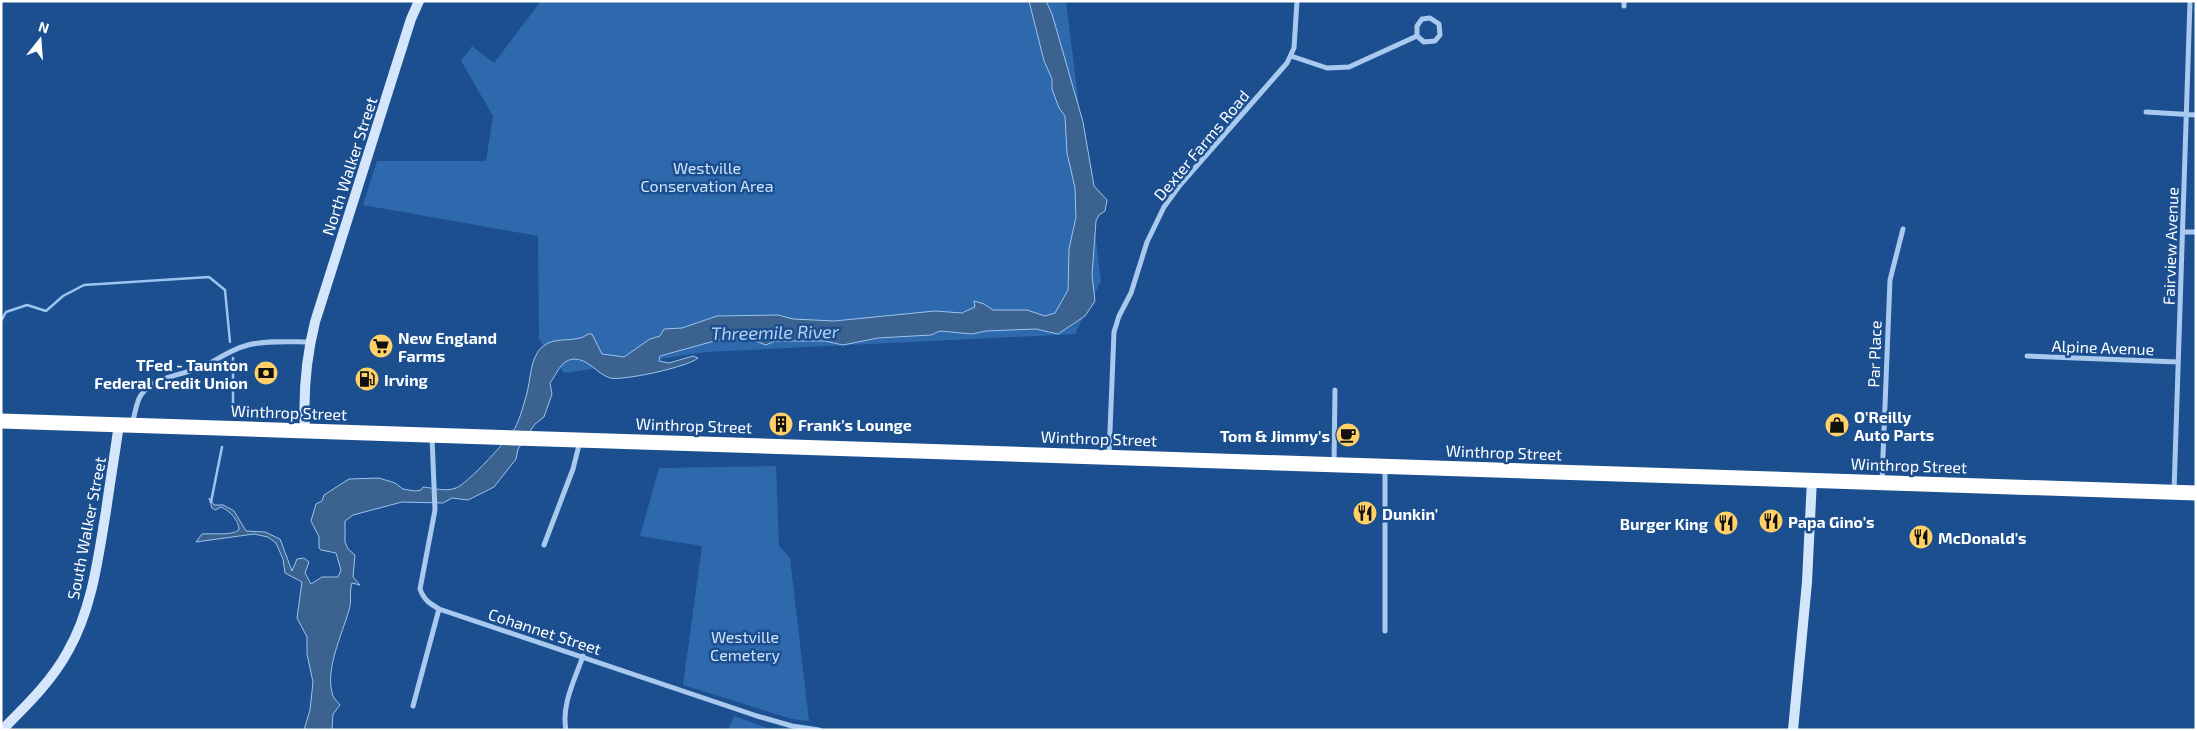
<svg xmlns="http://www.w3.org/2000/svg" width="2197" height="731" font-family="'Exo 2',sans-serif">
  <style>
    .green { fill: #2e69ad }
    .water { fill: #3c6290; stroke: #9cc4f0 }
    .lines { fill: none; stroke-linecap: round; stroke-linejoin: round }
    .stream { stroke: #9cc4f0; stroke-width: 2.5 }
    .street { stroke: #a9c9ee; stroke-width: 5 }
    .secondary { stroke: #d6e6fa; stroke-width: 10 }
    .highway { stroke: #fff; stroke-width: 15 }
    .labels { text-anchor: middle; dominant-baseline: central; stroke-width: 5; stroke-linejoin: round; paint-order: stroke }
    .street-label { font-size: 16px; fill: #fff; stroke: #1b4f8f }
    .park-label { font-size: 16px; fill: #cfe3fa; stroke: #1b4f8f }
    .poi-label { font-size: 16px; font-weight: bold; fill: #fff; stroke: #1b4f8f; text-anchor: start }
    .water-label { font-size: 18px; font-style: italic; fill: #b5d3f5; stroke: #1b4f8f }
  </style>
  <rect width="100%" height="100%" fill="#1b4f8f"/>
  <path class="green" d="M 541,1 L 1066,1 L 1101,281 L 1075,334 L 707,352 L 564,373 L 539,339 L 538,236 L 363,205 L 377,161 L 486,161 L 493,116 L 461,61 L 472,46 L 494,63 Z
    M 776,466 L 779,546 L 790,558 L 809,721 L 792,719 L 683,685 L 702,546 L 640,536 L 659,468 Z
    M 734,716 L 773,730 L 728,730 Z"/>
  <path class="water" d="M 1029,1 L 1046,1 L 1052,14 L 1083,122 L 1094,186 L 1107,200 L 1105,211 L 1099,215 L 1096,221 L 1092,275 L 1095,301 L 1085,316 L 1058,334 L 1036,329 L 986,331 L 972,334 L 940,331 L 931,335 L 878,338 L 843,345 L 825,341 L 775,341 L 766,345 L 753,340 L 739,338 L 718,340 L 660,356 L 659,361 L 669,363 L 693,356 L 698,358 C 688,367 623,381 610,378 C 597,374 588,358 573,359 C 560,361 557,374 550,383 L 552,394 L 544,417 L 535,424 L 518,449 L 516,459 L 494,487 L 468,500 L 452,498 L 443,503 L 402,502 L 353,515 L 345,521 L 345,542 L 348,549 L 355,555 L 353,577 L 360,585 L 352,583 C 349,592 352,601 349,610 C 342,635 324,671 333,696 C 335,700 338,702 340,705 L 333,714 L 332,730 L 304,730 L 310,710 L 313,682 L 307,654 L 307,637 L 297,618 L 302,582 L 285,573 L 283,559 L 276,543 L 268,537 L 254,534 L 196,542 L 202,534 C 212,533 231,536 239,530 C 239,520 230,511 221,507 L 215,510 L 212,508 L 209,498 L 214,505 L 223,505 L 234,511 L 246,531 L 265,532 L 280,539 L 292,571 L 297,559 L 304,558 L 309,562 L 305,573 L 311,584 L 322,577 L 338,577 L 341,570 L 336,553 L 321,550 L 319,548 L 319,537 L 311,521 L 316,504 L 322,501 L 324,495 L 349,479 L 379,478 L 395,483 L 403,489 L 415,491 L 421,490 L 423,487 C 435,488 444,492 456,488 C 467,484 511,437 516,426 C 521,416 524,403 527,393 C 531,378 530,358 542,347 C 555,335 576,344 588,334 L 592,334 L 602,354 L 624,357 L 650,339 L 660,336 L 664,329 L 682,328 L 717,316 L 778,315 L 793,319 L 834,321 L 935,311 L 962,313 L 975,307 L 974,301 L 984,304 L 993,310 L 1027,310 L 1045,316 L 1055,313 L 1068,290 L 1069,249 L 1076,217 L 1075,188 L 1067,153 L 1065,116 L 1059,108 L 1052,89 L 1052,79 L 1044,61 Z"/>
  <g class="lines">
    <path class="stream" d="M 1,321 L 6,312 L 27,305 L 46,311 L 63,296 L 84,285 L 209,277 L 225,290 L 230,342
      M 233,411 L 233,358
      M 211,502 L 222,447"/>
    <path class="street" d="M 1624,6 L 1624,1
      M 1291,56 L 1327,68 L 1349,67 L 1417,36 L 1417,26 L 1422,19 L 1430,18 L 1439,24 L 1440,35 L 1435,41 L 1424,42 L 1417,36
      M 2146,112 L 2196,115
      M 2183,232 L 2196,232
      M 2027,356 L 2178,362
      M 132,424 C 135,415 136,402 141,395 C 154,375 187,375 207,365 C 221,357 232,349 248,345 C 268,340 290,342 310,342
      M 432,437 L 435,510 L 420,589 C 424,600 429,603 439,609 L 757,716 L 792,726 L 819,730
      M 1109,455 L 1114,332 L 1119,316 L 1131,293 L 1147,242 L 1164,207 L 1180,185 L 1287,63 L 1294,48 L 1297,1
      M 1334,463 L 1335,390
      M 1882,481 L 1890,280 L 1903,229
      M 2174,492 L 2190,1
      M 544,545 L 573,469 L 580,441
      M 1385,631 L 1385,469
      M 413,706 L 439,609
      M 566,730 C 561,705 575,679 583,656"/>
    <path class="secondary" d="M 305,430 C 303,393 306,358 315,322 L 411,19 L 419,1
      M 2,730 C 26,706 52,681 68,651 C 92,609 98,559 106,511 C 110,482 115,453 119,424
      M 1793,730 L 1807,582 L 1812,479"/>
    <path class="highway" d="M 1,421 L 2196,493"/>
  </g>
  <defs>
    <symbol id="supermarket-disc" viewBox="-11 -11 22 22"><circle r="9.5" fill="#ffd166" stroke="#1b4f8f"/><path d="M-6-5.5h2.5l.6 2H6L4.5 2H-2.5L-4.4-4H-6ZM-1.5 3.2a1.3 1.3 0 1 0 .1 0ZM3 3.2a1.3 1.3 0 1 0 .1 0Z" fill="#111"/></symbol>
    <symbol id="bank-disc" viewBox="-11 -11 22 22"><circle r="9.5" fill="#ffd166" stroke="#1b4f8f"/><path d="M-6-4H6V4H-6ZM0-2.3a2.3 2.3 0 1 0 0 4.6a2.3 2.3 0 1 0 0-4.6Z" fill="#111"/></symbol>
    <symbol id="fuel-disc" viewBox="-11 -11 22 22"><circle r="9.5" fill="#ffd166" stroke="#1b4f8f"/><path d="M-5.5-6h7V0h2V4h1.3V-2.5L3-4.5l.8-.8L6-3V5H2.5V1h-1V6h-7ZM-4.2-4.7v3.2H.2V-4.7Z" fill="#111"/></symbol>
    <symbol id="building-disc" viewBox="-11 -11 22 22"><circle r="9.5" fill="#ffd166" stroke="#1b4f8f"/><path d="M-4-6H4V6H1V3H-1V6H-4ZM-2.5-4.3h1.7v1.8h-1.7ZM.8-4.3h1.7v1.8H.8ZM-2.5-1h1.7V.8h-1.7ZM.8-1h1.7V.8H.8Z" fill="#111"/></symbol>
    <symbol id="shop-disc" viewBox="-11 -11 22 22"><circle r="9.5" fill="#ffd166" stroke="#1b4f8f"/><path d="M-5-2.5h2.3a2.7 3.5 0 0 1 5.4 0H5L5.5 6h-11ZM-1.5-2.5h3a1.5 2.3 0 0 0-3 0Z" fill="#111"/></symbol>
    <symbol id="cafe-disc" viewBox="-11 -11 22 22"><circle r="9.5" fill="#ffd166" stroke="#1b4f8f"/><path d="M-5.5-4.5H6V0H3Q3 3.5 0 3.5H-2.5Q-5.5 3.5-5.5 0ZM3-3.2v2h1.7v-2ZM-6 4.5H4V6H-6Z" fill="#111"/></symbol>
    <symbol id="restaurant-disc" viewBox="-11 -11 22 22"><circle r="9.5" fill="#ffd166" stroke="#1b4f8f"/><path d="M-5-6h1v4h1v-4h1v4h1v-4h1v5L-1.5 .5V6h-2V.5L-5-1ZM5-6V6H3V1.5H1.5Q1.5-4 5-6Z" fill="#111"/></symbol>
  </defs>
  <g fill-rule="evenodd">
    <use href="#supermarket-disc" x="367" y="332" width="28" height="28"/>
    <use href="#bank-disc" x="252" y="359" width="28" height="28"/>
    <use href="#fuel-disc" x="353" y="365" width="28" height="28"/>
    <use href="#building-disc" x="767" y="410" width="28" height="28"/>
    <use href="#shop-disc" x="1823" y="411" width="28" height="28"/>
    <use href="#cafe-disc" x="1334" y="421" width="28" height="28"/>
    <use href="#restaurant-disc" x="1351" y="499" width="28" height="28"/>
    <use href="#restaurant-disc" x="1757" y="507" width="28" height="28"/>
    <use href="#restaurant-disc" x="1712" y="509" width="28" height="28"/>
    <use href="#restaurant-disc" x="1907" y="523" width="28" height="28"/>
  </g>
  <g class="labels">
    <g class="street-label">
      <text transform="translate(1201 145) rotate(-50)">Dexter Farms Road</text>
      <text transform="translate(349 166) rotate(-72)">North Walker Street</text>
      <text transform="translate(2170 246) rotate(-88)">Fairview Avenue</text>
      <text transform="translate(2103 347) rotate(2)">Alpine Avenue</text>
      <text transform="translate(1874 354) rotate(-88)">Par Place</text>
      <text transform="translate(289 412) rotate(2)">Winthrop Street</text>
      <text transform="translate(694 425) rotate(2)">Winthrop Street</text>
      <text transform="translate(1099 438) rotate(2)">Winthrop Street</text>
      <text transform="translate(1504 452) rotate(2)">Winthrop Street</text>
      <text transform="translate(1909 465) rotate(2)">Winthrop Street</text>
      <text transform="translate(86 528) rotate(-79)">South Walker Street</text>
      <text transform="translate(545 631) rotate(18)">Cohannet Street</text>
    </g>
    <g class="park-label">
      <text x="707" y="167">Westville<tspan x="707" dy="18">Conservation Area</tspan></text>
      <text x="745" y="636">Westville<tspan x="745" dy="18">Cemetery</tspan></text>
    </g>
    <g class="poi-label">
      <text x="398" y="337">New England<tspan x="398" dy="18">Farms</tspan></text>
      <text x="248" y="364" text-anchor="end">TFed - Taunton<tspan x="248" dy="18">Federal Credit Union</tspan></text>
      <text x="384" y="379">Irving</text>
      <text x="1854" y="416">O'Reilly<tspan x="1854" dy="18">Auto Parts</tspan></text>
      <text x="798" y="424">Frank's Lounge</text>
      <text x="1330" y="435" text-anchor="end">Tom &amp; Jimmy's</text>
      <text x="1382" y="513">Dunkin'</text>
      <text x="1788" y="521">Papa Gino's</text>
      <text x="1708" y="523" text-anchor="end">Burger King</text>
      <text x="1938" y="537">McDonald's</text>
    </g>
    <g class="water-label">
      <text transform="translate(775 332) rotate(-1)">Threemile River</text>
    </g>
  </g>
  <rect width="2197" height="731" fill="none" stroke="#ffffff" stroke-width="5"/>
  <g transform="translate(40 40) rotate(17)" stroke="#1b4f8f" stroke-width="4" paint-order="stroke">
  <path d="M0-4L9 19L0 12L-9 19Z" fill="#ffffff"/>
  <text y="-8" font-size="14" font-weight="bold" text-anchor="middle" fill="#ffffff">N</text>
  </g>
</svg>
